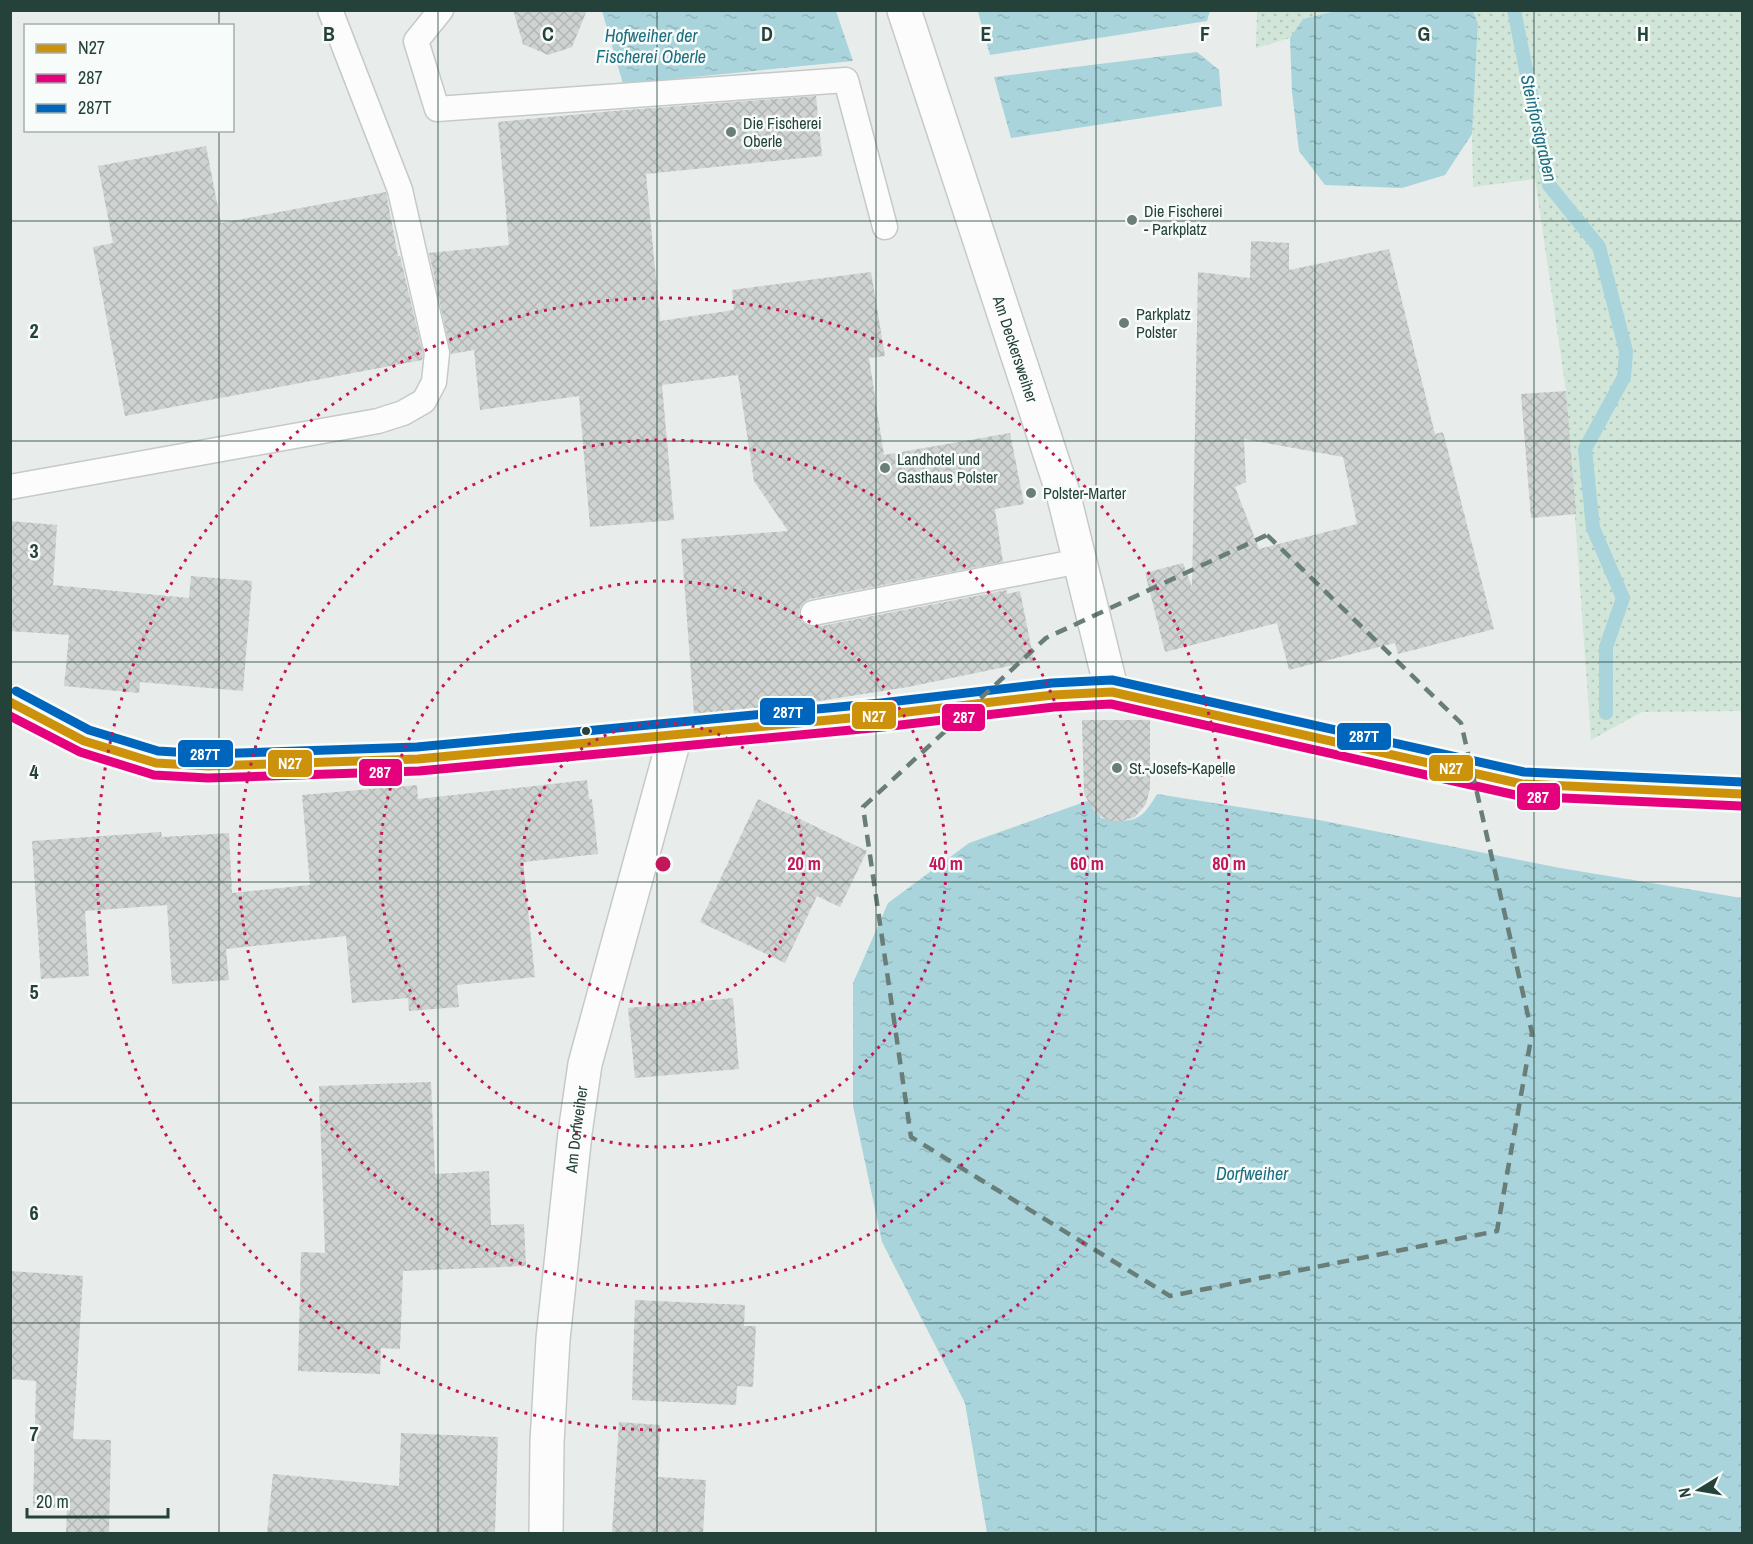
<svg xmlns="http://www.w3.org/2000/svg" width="1753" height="1544" font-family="'Archivo Narrow',sans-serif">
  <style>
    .grass { fill: url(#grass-dots) }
    .water { fill: url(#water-ripples) }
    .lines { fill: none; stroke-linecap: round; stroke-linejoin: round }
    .stream { stroke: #a9d4db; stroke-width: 14 }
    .building { fill: url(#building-cross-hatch); fill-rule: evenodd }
    .lane-casing { stroke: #c5cac8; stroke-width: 27 }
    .street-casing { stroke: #c5cac8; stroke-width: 36 }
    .lane { stroke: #fcfcfc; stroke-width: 24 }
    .street { stroke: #fcfcfc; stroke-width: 33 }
    .bus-1-casing { stroke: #f7fbf9; stroke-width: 14 }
    .bus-2-casing { stroke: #f7fbf9; stroke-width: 14 }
    .bus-3-casing { stroke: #f7fbf9; stroke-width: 14 }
    .bus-1 { stroke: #cd920c; stroke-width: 9 }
    .bus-2 { stroke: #e5007d; stroke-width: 9 }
    .bus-3 { stroke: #0065bd; stroke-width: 9 }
    .marked { fill: none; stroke: #697e78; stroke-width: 4.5; stroke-dasharray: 12 8; stroke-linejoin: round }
    .grid { fill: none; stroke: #24423a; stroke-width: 1.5; stroke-opacity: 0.55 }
    .ring { fill: none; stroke: #c2185b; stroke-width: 3; stroke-dasharray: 3 6 }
    .poi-dot { fill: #697e78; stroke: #f7fbf9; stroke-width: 2 }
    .bus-dot { fill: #24423a; stroke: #f7fbf9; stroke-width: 2 }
    .labels { text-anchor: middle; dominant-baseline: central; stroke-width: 5; stroke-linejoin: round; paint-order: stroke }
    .poi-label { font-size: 16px; fill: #24423a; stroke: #f7fbf9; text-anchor: start }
    .street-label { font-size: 16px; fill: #24423a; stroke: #f7fbf9 }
    .water-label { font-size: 18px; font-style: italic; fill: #1c6f80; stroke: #f7fbf9 }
    .grid-label { font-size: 20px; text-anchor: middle; font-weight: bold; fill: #24423a; stroke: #f7fbf9; stroke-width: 5; stroke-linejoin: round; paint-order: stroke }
    .centre { fill: #c2185b; stroke: #f7fbf9; stroke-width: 3 }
    .ring-label { font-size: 18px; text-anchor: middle; font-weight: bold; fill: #c2185b; stroke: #f7fbf9; stroke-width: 5; stroke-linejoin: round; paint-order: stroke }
    .line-badge { stroke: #f7fbf9; stroke-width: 2 }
    .badge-label { font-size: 16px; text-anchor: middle; font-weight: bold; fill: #fff }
  </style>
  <defs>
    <pattern id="grass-dots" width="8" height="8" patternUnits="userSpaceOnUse" patternTransform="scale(1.5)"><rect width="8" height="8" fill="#d1e6d8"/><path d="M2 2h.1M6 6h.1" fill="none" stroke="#b3c6ba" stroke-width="1.8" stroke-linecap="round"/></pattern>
    <pattern id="water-ripples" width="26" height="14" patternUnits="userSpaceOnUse" patternTransform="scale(1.5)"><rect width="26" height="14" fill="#a9d4db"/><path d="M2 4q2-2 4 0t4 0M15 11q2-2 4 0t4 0" fill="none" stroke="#91b7bd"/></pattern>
    <pattern id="building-cross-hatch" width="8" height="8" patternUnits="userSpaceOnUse" patternTransform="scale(1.5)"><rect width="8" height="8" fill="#cfd4d2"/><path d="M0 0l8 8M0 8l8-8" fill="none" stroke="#b2b7b5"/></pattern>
  </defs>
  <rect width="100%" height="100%" fill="#e8edeb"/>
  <path class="grass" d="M 1257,11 L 1340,11 L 1303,19 L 1290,38 L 1256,48 Z
    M 1473,11 L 1742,11 L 1742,711 L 1642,712 L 1591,740 L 1566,391 L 1535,179 L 1473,187 L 1472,134 L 1478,23 Z"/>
  <path class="water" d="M 990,10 L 1210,10 L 1210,11 L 1207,21 L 990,55 L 978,12 Z
    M 1340,10 L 1473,11 L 1478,23 L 1472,134 L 1445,175 L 1402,188 L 1325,185 L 1299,151 L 1292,92 L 1290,38 L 1303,19 Z
    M 602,11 L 836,11 L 853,61 L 623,84 Z
    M 1197,52 L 1219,70 L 1222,106 L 1011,138 L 994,77 Z
    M 1157,794 L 1314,819 L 1560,868 L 1742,898 L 1742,1533 L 987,1533 L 965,1403 L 882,1242 L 853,1106 L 853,983 L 888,903 L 969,843 L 1090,800 L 1101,818 C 1133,823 1140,823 1157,794 Z"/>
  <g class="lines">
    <path class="stream" d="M 1514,10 L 1549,185 L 1599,247 L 1626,351 L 1624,377 L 1585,449 L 1593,528 L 1623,598 L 1606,647 L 1606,713"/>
  </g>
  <path class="building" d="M 513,10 L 587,10 L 572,47 L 548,55 L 523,44 Z
    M 816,96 L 822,156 L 646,174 L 660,321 L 734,310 L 732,290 L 871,272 L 885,356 L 869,358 L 884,455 L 1010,433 L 1024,504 L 995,509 L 1003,562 L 810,599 L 804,602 L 800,608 L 799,616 L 802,622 L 808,626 L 816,627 L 1007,590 L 1007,594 L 1020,591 L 1034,661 L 908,687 L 800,704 L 694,714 L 681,539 L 788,531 L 754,481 L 738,375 L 662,385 L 674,520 L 590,527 L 579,396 L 480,410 L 474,350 L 451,354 L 429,253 L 509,245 L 498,122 L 613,111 Z
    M 206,146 L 221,223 L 386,192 L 398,256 L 400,256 L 423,354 L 422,360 L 125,416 L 93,247 L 113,243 L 98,166 Z
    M 1251,241 L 1289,243 L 1289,270 L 1389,249 L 1435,434 L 1443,432 L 1494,629 L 1398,654 L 1395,643 L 1289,670 L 1277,623 L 1165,652 L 1145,573 L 1183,563 L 1192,587 L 1198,272 L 1250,278 ZM 1244,439 L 1343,457 L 1357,524 L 1259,549 L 1235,487 L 1246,482 Z
    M 1566,391 L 1576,514 L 1531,518 L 1521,394 Z
    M 10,521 L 57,525 L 53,585 L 189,598 L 191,576 L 252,581 L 243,691 L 140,682 L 139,693 L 64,686 L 69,635 L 10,631 Z
    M 1082,720 L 1150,720 L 1150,788 L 1146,804 L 1135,817 L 1122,821 L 1110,821 L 1095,813 L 1084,794 Z
    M 587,780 L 589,799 L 592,799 L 598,854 L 523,862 L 535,977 L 457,985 L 459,1007 L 409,1011 L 408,998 L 352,1003 L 346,936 L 226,949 L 229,980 L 172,984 L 167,905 L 85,911 L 89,976 L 41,979 L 32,841 L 161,832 L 162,837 L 229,833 L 232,893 L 310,885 L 302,795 L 417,785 L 418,799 Z
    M 758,799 L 867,851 L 840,907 L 817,896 L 785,963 L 700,922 Z
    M 733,998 L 739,1069 L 635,1078 L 628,1008 Z
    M 431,1082 L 435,1174 L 489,1171 L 491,1225 L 524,1224 L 526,1266 L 403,1271 L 400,1349 L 381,1348 L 380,1374 L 298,1371 L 301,1252 L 325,1253 L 319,1086 Z
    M 10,1271 L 83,1276 L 73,1439 L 111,1440 L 109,1533 L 66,1533 L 67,1508 L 33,1507 L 36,1381 L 10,1379 Z
    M 635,1300 L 745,1305 L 744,1326 L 756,1326 L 753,1387 L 737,1386 L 736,1405 L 632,1400 Z
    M 619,1422 L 660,1425 L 658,1477 L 706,1480 L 703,1533 L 612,1533 Z
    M 401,1433 L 498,1437 L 495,1533 L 267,1533 L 273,1474 L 399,1486 Z"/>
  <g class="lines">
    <defs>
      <path id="lane" d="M 441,10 L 416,41 L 437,109 L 846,80 L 885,227
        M 10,487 L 378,421 L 403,413 L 424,401 L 434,382 L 437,353 L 400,190 L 330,10
        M 813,613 L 1080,561"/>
      <g id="street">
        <path id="s1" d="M 904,10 L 1063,493 L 1112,692"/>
        <path d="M 10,702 L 84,741 L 156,763 L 208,766 L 418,759 L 882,715 L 1053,695 L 1112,692 L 1522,784 L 1742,794"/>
        <path id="s2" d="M 546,1534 L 547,1442 L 553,1339 L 575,1133 L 585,1064 L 675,736"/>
      </g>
    </defs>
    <use href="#lane" class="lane-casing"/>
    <use href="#street" class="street-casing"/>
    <use href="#lane" class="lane"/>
    <use href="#street" class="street"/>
    <defs>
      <path id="bus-1" d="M 10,702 L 84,741 L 156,763 L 208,766 L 418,759 L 882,715 L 1053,695 L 1112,692 L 1522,784 L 1742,794"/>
      <path id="bus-2" d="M 10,716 L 80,752 L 154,775 L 208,778 L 419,771 L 883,727 L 1054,707 L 1111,704 L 1520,796 L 1741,806"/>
      <path id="bus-3" d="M 16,691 L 89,730 L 158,751 L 208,754 L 417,747 L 881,703 L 1052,683 L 1112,680 L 1524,772 L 1742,782"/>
    </defs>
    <use href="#bus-1" class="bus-1-casing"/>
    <use href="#bus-2" class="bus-2-casing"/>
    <use href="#bus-3" class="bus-3-casing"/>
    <use href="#bus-1" class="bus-1"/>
    <use href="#bus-2" class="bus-2"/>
    <use href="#bus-3" class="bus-3"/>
  </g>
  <path class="marked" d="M 1267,535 L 1461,723 L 1532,1033 L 1497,1231 L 1170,1296 L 911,1137 L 863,807 L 1046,638 Z"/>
  <path class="grid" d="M 219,10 L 219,26M 438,10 L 438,1534M 657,10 L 657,1534M 876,10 L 876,1534M 1096,10 L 1096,1534M 1315,10 L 1315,1534M 1534,10 L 1534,1534M 219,130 L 219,1534M 10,221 L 1742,221M 10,441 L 1742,441M 10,662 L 1742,662M 10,882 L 1742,882M 10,1103 L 1742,1103M 10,1323 L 1742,1323"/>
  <g class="ring">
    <circle cx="663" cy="864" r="141"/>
    <circle cx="663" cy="864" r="283"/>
    <circle cx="663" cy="864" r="424"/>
    <circle cx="663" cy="864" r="566"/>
  </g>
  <g class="poi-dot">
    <circle cx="731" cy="132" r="6"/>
    <circle cx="1132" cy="220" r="6"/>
    <circle cx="1124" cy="323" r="6"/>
    <circle cx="885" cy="468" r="6"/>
    <circle cx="1031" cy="493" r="6"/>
    <circle cx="1117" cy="768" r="6"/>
  </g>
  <circle class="bus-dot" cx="586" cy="731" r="5"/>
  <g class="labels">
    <g class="poi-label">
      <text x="743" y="123">Die Fischerei<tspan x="743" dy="18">Oberle</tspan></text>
      <text x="1144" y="211">Die Fischerei<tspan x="1144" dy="18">- Parkplatz</tspan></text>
      <text x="1136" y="314">Parkplatz<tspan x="1136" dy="18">Polster</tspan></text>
      <text x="897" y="459">Landhotel und<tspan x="897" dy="18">Gasthaus Polster</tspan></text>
      <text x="1043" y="493">Polster-Marter</text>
      <text x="1129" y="768">St.-Josefs-Kapelle</text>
    </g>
    <g class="street-label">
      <text stroke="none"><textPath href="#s1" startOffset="357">Am Deckersweiher</textPath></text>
      <text stroke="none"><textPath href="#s2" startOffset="406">Am Dorfweiher</textPath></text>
    </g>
    <g class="water-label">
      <text x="651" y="35">Hofweiher der<tspan x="651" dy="21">Fischerei Oberle</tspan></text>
      <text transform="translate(1539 128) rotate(77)">Steinforstgraben</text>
      <text x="1252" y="1173">Dorfweiher</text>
    </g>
  </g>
  <g class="grid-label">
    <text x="329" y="41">B</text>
    <text x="548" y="41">C</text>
    <text x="767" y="41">D</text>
    <text x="986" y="41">E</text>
    <text x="1205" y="41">F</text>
    <text x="1424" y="41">G</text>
    <text x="1643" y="41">H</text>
    <text x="34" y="338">2</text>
    <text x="34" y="558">3</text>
    <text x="34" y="779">4</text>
    <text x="34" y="999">5</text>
    <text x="34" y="1220">6</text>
    <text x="34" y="1441">7</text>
  </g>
  <circle cx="663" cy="864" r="9" class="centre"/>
  <g class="ring-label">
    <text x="804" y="870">20 m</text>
    <text x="946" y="870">40 m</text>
    <text x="1087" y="870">60 m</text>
    <text x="1229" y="870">80 m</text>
  </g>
  <g class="line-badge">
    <rect x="759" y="697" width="57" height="29" rx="6" fill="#0065bd"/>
    <rect x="851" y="701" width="46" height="29" rx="6" fill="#cd920c"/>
    <rect x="941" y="703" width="45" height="29" rx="6" fill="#e5007d"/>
    <rect x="1336" y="722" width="56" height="29" rx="6" fill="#0065bd"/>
    <rect x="177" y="739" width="57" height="29" rx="6" fill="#0065bd"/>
    <rect x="267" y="749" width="46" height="29" rx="6" fill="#cd920c"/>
    <rect x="1428" y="754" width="46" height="28" rx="6" fill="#cd920c"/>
    <rect x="358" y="758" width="45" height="29" rx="6" fill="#e5007d"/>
    <rect x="1516" y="782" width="45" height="29" rx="6" fill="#e5007d"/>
  </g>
  <g class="badge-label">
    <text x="788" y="718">287T</text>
    <text x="874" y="722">N27</text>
    <text x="964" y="723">287</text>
    <text x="1364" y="742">287T</text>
    <text x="205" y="760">287T</text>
    <text x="290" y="769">N27</text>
    <text x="1451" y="774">N27</text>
    <text x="380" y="778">287</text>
    <text x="1538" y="803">287</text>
  </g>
  <rect width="1753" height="1544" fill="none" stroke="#24423a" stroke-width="24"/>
  <rect x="24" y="24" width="210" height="108" fill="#f7fbf9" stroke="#a3b1ad" stroke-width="1.5"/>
  <rect x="36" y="44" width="30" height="9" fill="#cd920c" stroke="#a3b1ad" stroke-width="1.5"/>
  <text x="78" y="54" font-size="18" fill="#24423a">N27</text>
  <rect x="36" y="74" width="30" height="9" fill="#e5007d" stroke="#a3b1ad" stroke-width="1.5"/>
  <text x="78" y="84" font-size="18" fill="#24423a">287</text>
  <rect x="36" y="104" width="30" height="9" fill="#0065bd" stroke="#a3b1ad" stroke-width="1.5"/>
  <text x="78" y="114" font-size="18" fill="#24423a">287T</text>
  <g transform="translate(1699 1490) rotate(259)" stroke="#f7fbf9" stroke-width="4.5" paint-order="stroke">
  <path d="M0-4.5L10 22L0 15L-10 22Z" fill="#24423a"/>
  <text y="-9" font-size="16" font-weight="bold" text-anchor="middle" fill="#24423a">N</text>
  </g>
  <path d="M27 1508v9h141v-9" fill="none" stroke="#24423a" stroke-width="3"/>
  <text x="36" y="1508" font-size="18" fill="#24423a" stroke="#f7fbf9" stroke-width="4.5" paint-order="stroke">20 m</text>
</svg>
